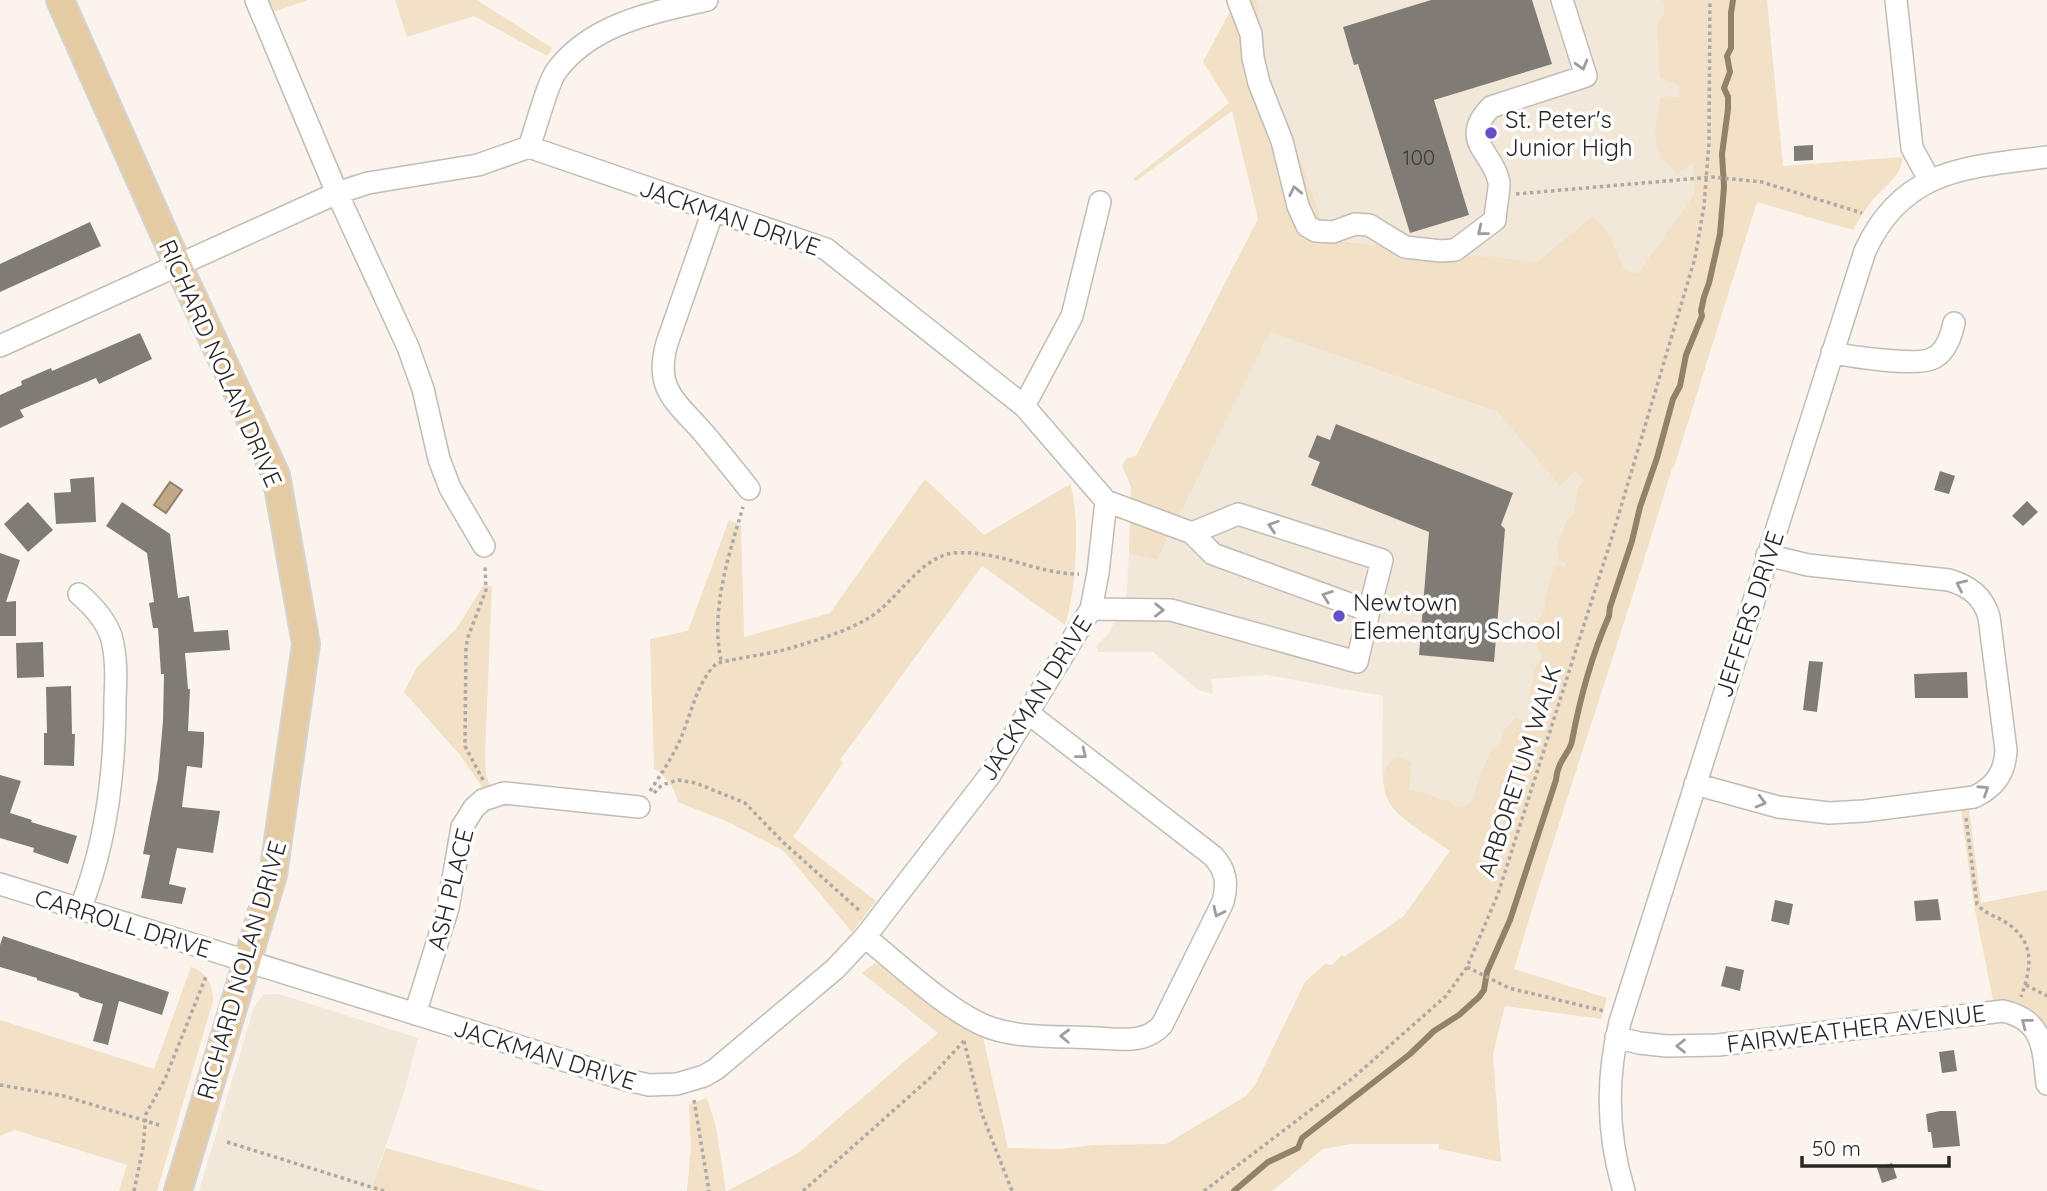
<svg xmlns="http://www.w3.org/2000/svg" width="2047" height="1191" font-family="Quicksand,sans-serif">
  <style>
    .built { fill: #f2e8da }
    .green { fill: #f2e0c7 }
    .water { fill: #c1a988; stroke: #93826a; stroke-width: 2 }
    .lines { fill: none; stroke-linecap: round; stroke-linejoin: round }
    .stream { stroke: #93826a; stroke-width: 6 }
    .building { fill: #807b75 }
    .minor-casing { stroke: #c1bcb5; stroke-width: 24 }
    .major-casing { stroke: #d4d4d3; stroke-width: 30 }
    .path { stroke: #aea9a4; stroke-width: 3.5; stroke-dasharray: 3.5 3.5; stroke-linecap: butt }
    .minor { stroke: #fff; stroke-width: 21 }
    .major { stroke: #e5cba4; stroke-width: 26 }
    .oneway { stroke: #9e9d9c }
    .poi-dot { fill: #654fc8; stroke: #fff; stroke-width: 2.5 }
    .labels { text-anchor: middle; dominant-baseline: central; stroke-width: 7; stroke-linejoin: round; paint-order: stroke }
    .number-label { font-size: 21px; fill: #3e3b38 }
    .poi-label { font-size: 24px; fill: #282624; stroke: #fff; text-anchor: start }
    .street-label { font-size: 24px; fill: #282624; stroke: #fff }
  </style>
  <rect width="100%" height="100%" fill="#faf4ed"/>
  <path class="built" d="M 1259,0 L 1686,0 L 1694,195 L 1638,273 L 1329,240 L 1268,70 L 1257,1 Z
    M 1270,332 L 1614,453 L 1478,870 L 1404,916 L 1450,851 L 1394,809 L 1386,794 L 1382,775 L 1383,696 L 1267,675 L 1211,679 L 1213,694 L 1198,690 L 1153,652 L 1098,652 L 1096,646 L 1109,633 L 1126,599 L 1129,554 L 1157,560 Z
    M 268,994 L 279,994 L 418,1038 L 404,1093 L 370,1191 L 199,1191 L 254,1007 L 263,995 Z"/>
  <path class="green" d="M 268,0 L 308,0 L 273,12 Z
    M 395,0 L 477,0 L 552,48 L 547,56 L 474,16 L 407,37 Z
    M 1234,0 L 1257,0 L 1268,70 L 1329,240 L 1537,262 L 1593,216 L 1608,233 L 1625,271 L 1638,273 L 1694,195 L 1693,163 L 1677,173 C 1650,153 1653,128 1661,98 L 1680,97 L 1679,86 L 1660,77 L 1657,25 L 1664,15 L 1664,3 L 1661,0 L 1767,0 L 1783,166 L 1902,157 C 1903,176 1882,188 1871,202 C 1864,211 1858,221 1853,230 L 1757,202 L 1674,467 L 1672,468 C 1622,636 1564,801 1514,969 L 1607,998 L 1601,1019 L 1505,1006 L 1493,1054 L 1501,1162 L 1439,1149 L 1439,1144 L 1351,1144 L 1323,1149 L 1272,1191 L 727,1191 L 798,1153 L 938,1033 L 862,973 L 875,963 L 886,968 L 944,1015 L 983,1037 L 1008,1148 L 1060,1149 L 1095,1145 L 1166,1144 L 1246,1096 L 1255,1085 L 1305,982 L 1325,964 L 1332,965 L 1342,955 L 1344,957 L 1404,916 L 1450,851 C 1435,840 1403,821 1393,808 C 1381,792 1378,766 1398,757 L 1412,763 L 1409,789 C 1420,794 1432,792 1441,801 L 1447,799 L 1455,806 L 1464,807 L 1472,800 L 1483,769 L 1490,754 L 1501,741 L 1504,730 L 1516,718 L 1522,720 L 1525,726 L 1531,708 L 1528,704 L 1534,669 L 1543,656 L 1535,643 L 1525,634 L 1529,626 L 1538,633 L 1541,630 L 1535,624 L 1545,610 L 1545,599 L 1554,566 L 1559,565 L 1566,567 L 1566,563 L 1559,560 L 1557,545 L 1567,520 L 1574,514 L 1577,490 L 1584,480 L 1575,471 L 1560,486 L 1498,412 L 1270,332 L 1157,560 L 1129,554 L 1131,487 L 1122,465 L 1127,458 L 1136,456 L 1258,219 L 1232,111 L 1136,181 L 1133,179 L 1229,103 L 1203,62 L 1235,2 Z
    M 925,479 L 984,535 L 1070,484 C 1081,517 1076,593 1065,625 L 982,566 L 840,760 L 843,763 L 793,837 L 876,901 L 852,932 L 784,851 L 726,821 L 678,802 C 674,786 667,778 654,768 L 650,639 L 688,631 L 729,520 L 741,525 L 744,637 L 830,613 Z
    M 483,586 L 492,586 L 485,752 L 486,776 L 490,785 L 483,788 L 460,755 L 404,692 L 417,667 L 457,628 Z
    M 1969,809 L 1981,903 L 2047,890 L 2047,1027 C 2034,1008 2016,1001 1993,1000 L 1974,905 L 1961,810 Z
    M 191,967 C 207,972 213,985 213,1001 L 157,1191 L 119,1191 L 127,1165 L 15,1130 L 0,1136 L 0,1020 L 154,1069 Z
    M 707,1098 L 716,1127 L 726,1191 L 687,1191 L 691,1148 L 689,1104 Z
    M 386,1148 L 543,1191 L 370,1191 Z"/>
  <path class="water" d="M 170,482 L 182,490 L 166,513 L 154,505 Z"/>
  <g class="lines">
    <path class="stream" d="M 1234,1191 L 1268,1162 L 1298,1148 L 1302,1138 L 1410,1054 L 1434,1031 L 1459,1015 L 1479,997 L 1484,990 L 1487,972 L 1510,920 L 1556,780 C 1557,761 1570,753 1572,741 C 1580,698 1591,657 1609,616 L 1610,607 L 1632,541 L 1640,507 L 1657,458 L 1673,399 L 1680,386 L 1686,355 L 1702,316 L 1701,311 L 1704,297 L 1709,283 L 1720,234 L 1724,187 L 1722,154 L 1728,109 L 1728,97 L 1724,88 L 1730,72 L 1727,56 L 1731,48 L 1731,13 L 1733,0"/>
  </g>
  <path class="building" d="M 1431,0 L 1532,0 L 1552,64 L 1434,100 L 1469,215 L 1410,233 L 1358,64 L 1354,65 L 1343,27 Z
    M 1813,145 L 1813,160 L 1794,161 L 1794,146 Z
    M 90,222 L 101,246 L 0,292 L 0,264 Z
    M 140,333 L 152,359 L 99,384 L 96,378 L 20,410 L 24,417 L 0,428 L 0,395 L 22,385 L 21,381 L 51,368 L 52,371 Z
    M 1336,424 L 1513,493 L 1501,525 L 1505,529 L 1494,662 L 1419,655 L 1429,532 L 1311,485 L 1320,462 L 1308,457 L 1317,435 L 1330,440 Z
    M 1940,471 L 1955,476 L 1949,494 L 1934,490 Z
    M 94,477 L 96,522 L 56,524 L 54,493 L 71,492 L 70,479 Z
    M 2027,501 L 2038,512 L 2023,526 L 2012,516 Z
    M 28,502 L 53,530 L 28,552 L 4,524 Z
    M 122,502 L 170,534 L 178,598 L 189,596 L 194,632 L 228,630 L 230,650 L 185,653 L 188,689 L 190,689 L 188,731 L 204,732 L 204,742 L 202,768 L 187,766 L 182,807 L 220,811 L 213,853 L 177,848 L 169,884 L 186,888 L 182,904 L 141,898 L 150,855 L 143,854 L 158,778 L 163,721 L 164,674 L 161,674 L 158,628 L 153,628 L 149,603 L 154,602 L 147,553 L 106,526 Z
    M 0,553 L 20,560 L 6,602 L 16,601 L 16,636 L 0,636 Z
    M 43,642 L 44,677 L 17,678 L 16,643 Z
    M 1809,661 L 1823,662 L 1817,712 L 1803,710 Z
    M 1967,672 L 1968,698 L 1915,698 L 1914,674 Z
    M 71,686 L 72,734 L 75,734 L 74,766 L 44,765 L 44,733 L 47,733 L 46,687 Z
    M 0,775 L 21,781 L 10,813 L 32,820 L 31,822 L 77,836 L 68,864 L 33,852 L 34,848 L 0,838 Z
    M 1938,899 L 1941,920 L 1916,921 L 1914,901 Z
    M 1775,900 L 1793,904 L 1789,925 L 1771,921 Z
    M 3,936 L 169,992 L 162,1015 L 119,1001 L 108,1045 L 93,1041 L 103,1004 L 80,997 L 78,993 L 37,980 L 37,978 L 0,967 L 0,945 Z
    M 1726,966 L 1744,970 L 1740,991 L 1721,986 Z
    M 1954,1050 L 1957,1071 L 1942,1073 L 1939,1052 Z
    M 1940,1111 L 1956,1111 L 1960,1146 L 1933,1148 L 1931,1132 L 1928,1132 L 1926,1114 Z
    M 1892,1163 L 1897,1178 L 1882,1183 L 1877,1168 Z"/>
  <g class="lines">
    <defs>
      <path id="minor" d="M 256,0 L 337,193 L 408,347 L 423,389 L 439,459 L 450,488 L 484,546
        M 1238,0 L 1251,34 L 1253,58 L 1259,83 L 1282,141 L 1298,206 L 1307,226 L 1316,231 L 1333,232 L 1355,224 L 1369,225 L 1405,247 L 1441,251 L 1455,250 L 1495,220 C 1495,211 1500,188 1499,182 C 1493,151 1458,141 1491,107 L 1586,76 L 1562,0
        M 1896,0 L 1912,148 L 1930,181
        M 529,147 C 535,131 548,81 557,70 C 593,23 652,13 707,0
        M 713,211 L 667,343 C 653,392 679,403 707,437 C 721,454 735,471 749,489
        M 0,346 L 337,193 L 368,183 L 478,165 L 529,147 L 826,249 L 1024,406 L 1106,501 L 1098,573 L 1091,609 L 990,775 L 865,937 L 835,969 L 716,1069 L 704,1076 L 677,1084 L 649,1085 L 627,1080 L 0,884
        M 1832,352 C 1850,357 1916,366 1931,359 C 1945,354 1951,337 1954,323
        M 1024,406 L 1072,316 L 1100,202
        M 1192,533 L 1238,514 L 1382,560 L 1369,611
        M 79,594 C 93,606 105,619 111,636 C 117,657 116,679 115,700 C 115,771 107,843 80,909
        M 1091,609 L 1171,610 L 1357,662 L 1369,611 L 1213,554 L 1192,533 L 1106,501
        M 1695,784 L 1778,807 L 1829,813 L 1864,811 L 1974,797 C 1995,787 2005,773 2006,750 L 1989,617 C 1983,596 1969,586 1949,580 L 1808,565 L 1767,555
        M 865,937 C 899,964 952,1015 991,1028 C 1024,1039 1063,1036 1097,1038 C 1121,1039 1145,1044 1162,1025 L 1223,902 C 1228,883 1226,870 1213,856 L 1028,713
        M 415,1014 L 448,908 L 462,827 L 474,808 L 483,800 L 504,793 L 639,807
        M 1616,1037 L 1639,1043 L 1667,1046 L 1718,1045 L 2003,1011 C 2044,1020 2043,1049 2047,1084
        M 1624,1191 C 1607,1135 1606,1078 1620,1022 L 1865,251 C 1903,168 1968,167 2047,157"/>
      <path id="major" d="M 60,0 L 178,265 L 276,475 L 306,644 L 273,875 L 178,1191"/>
    </defs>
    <use href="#minor" class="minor-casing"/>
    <use href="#major" class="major-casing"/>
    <path class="path" d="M 1516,194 L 1712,177 L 1762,182 L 1862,213
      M 721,660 C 710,611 729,554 743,507
      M 483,780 L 465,746 L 466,647 L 468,637 L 486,590 L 485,566
      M 650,791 C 661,774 672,758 680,740 C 691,716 696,683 716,664 C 719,661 775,653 787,649 C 814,641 843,633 867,619 C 896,603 920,556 954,553 C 1001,550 1035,574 1079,574
      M 654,793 L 662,785 L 678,780 L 696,783 L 745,803 L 784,843 L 861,912
      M 1966,818 L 1977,904 C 1983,912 1992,915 2000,919 C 2035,938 2033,964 2021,997
      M 1467,967 L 1509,988 L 1604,1011
      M 2026,985 L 2047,996
      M 964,1041 L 982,1114 L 1012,1191
      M 0,1085 L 64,1096 L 159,1125
      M 694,1100 L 709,1191
      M 227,1142 L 384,1191
      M 134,1191 L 143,1148 L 146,1114 L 165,1079 L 207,974
      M 803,1191 L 930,1078 L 964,1041
      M 1204,1191 L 1354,1077 L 1446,996 L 1467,967 L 1498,894 L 1612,537 L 1695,258 L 1704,206 L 1709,143 L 1710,0"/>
    <use href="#minor" class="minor"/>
    <use href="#major" class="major"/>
  </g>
  <defs><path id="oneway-chevron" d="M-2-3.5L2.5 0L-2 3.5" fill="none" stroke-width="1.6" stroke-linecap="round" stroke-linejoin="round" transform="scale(1.75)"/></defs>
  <g class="oneway">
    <use href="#oneway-chevron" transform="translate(1582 65) rotate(74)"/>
    <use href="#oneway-chevron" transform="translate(1295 191) rotate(-102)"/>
    <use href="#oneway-chevron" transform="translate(1482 231) rotate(141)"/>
    <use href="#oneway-chevron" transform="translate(1273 526) rotate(-162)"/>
    <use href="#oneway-chevron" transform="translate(1961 585) rotate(-155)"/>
    <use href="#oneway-chevron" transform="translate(1327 596) rotate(-160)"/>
    <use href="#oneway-chevron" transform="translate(1159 610) rotate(1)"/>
    <use href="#oneway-chevron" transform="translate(1082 754) rotate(38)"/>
    <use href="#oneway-chevron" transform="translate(1984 790) rotate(-33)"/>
    <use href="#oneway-chevron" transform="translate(1761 802) rotate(15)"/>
    <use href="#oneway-chevron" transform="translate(1218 912) rotate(116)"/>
    <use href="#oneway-chevron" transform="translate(2026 1023) rotate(-142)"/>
    <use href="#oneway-chevron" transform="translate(1065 1036) rotate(-178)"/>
    <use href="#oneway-chevron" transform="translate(1681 1046) rotate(180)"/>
  </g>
  <g class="poi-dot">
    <circle cx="1491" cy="133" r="7"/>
    <circle cx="1339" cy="616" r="7"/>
  </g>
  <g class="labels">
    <g class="number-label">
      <text x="1419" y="157">100</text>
    </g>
    <g class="poi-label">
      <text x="1505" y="119">St. Peter's<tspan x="1505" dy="28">Junior High</tspan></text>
      <text x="1353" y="602">Newtown<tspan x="1353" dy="28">Elementary School</tspan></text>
    </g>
    <g class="street-label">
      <text transform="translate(730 217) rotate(19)">JACKMAN DRIVE</text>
      <text transform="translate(221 363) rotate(66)">RICHARD NOLAN DRIVE</text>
      <text transform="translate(1749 614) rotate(-72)">JEFFERS DRIVE</text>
      <text transform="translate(1035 698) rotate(-58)">JACKMAN DRIVE</text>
      <text transform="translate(1519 771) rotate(-72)">ARBORETUM WALK</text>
      <text transform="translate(450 889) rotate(-76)">ASH PLACE</text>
      <text transform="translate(123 923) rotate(17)">CARROLL DRIVE</text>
      <text transform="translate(241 970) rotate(-74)">RICHARD NOLAN DRIVE</text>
      <text transform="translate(1856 1028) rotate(-7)">FAIRWEATHER AVENUE</text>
      <text transform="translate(545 1054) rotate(17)">JACKMAN DRIVE</text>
    </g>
  </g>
  <path d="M1802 1156v10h147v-10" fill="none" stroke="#282624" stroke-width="3.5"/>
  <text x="1812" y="1156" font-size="21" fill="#282624" stroke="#ffffff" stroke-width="5" paint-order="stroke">50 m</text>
</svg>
